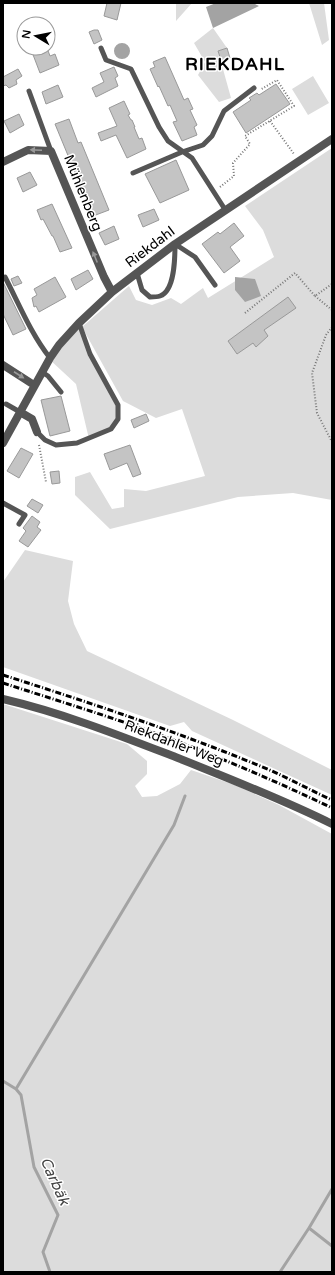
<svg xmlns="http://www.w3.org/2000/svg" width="335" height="1275" font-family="'Varela Round',sans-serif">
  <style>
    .green { fill: #dcdcdc }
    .water { fill: #a3a3a3 }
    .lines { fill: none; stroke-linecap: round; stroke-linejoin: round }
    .stream { stroke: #a3a3a3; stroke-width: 3 }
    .building { fill: #c4c4c4; stroke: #999 }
    .path { stroke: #777; stroke-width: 2; stroke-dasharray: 1 2; stroke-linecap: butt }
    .lane { stroke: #555; stroke-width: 5 }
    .street { stroke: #555; stroke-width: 8 }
    .rail { stroke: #000; stroke-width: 3; stroke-dasharray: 6 2 1 2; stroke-linecap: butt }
    .oneway { fill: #999 }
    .labels { text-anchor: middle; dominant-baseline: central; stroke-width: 3; stroke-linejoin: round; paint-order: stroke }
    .street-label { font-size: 14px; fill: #000; stroke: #fff }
    .water-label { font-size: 15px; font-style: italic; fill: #444; stroke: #fff }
    .district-label { font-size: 18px; font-weight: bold; letter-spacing: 1px; fill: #000; stroke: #fff }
  </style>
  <rect width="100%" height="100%" fill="#fff"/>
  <path class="green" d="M 176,3 L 192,3 L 176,21 Z
    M 309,3 L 324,3 L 329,40 L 322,45 Z
    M 213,28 L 227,48 L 218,51 L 231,98 L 219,102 L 198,75 L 205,62 L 194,43 Z
    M 313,76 L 329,103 L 308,115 L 292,89 Z
    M 332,148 L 332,500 L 293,493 L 238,497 L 110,529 L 75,495 L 75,477 L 90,472 L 112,509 L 124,507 L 124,489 L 146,491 L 205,476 L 182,409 L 156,418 L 123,401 L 82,327 L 129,286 L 136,300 L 152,305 L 171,298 L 181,304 L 203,288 L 208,298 L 274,257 L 263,230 L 245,206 Z
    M 79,323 L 90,354 L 118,405 L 118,419 L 111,429 L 89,439 L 76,384 L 49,359 Z
    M 25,550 L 73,561 L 68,601 L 74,624 L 87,651 L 233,720 L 332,770 L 332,795 L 192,731 L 184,722 L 170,726 L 3,667 L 3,582 Z
    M 3,704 L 127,744 L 147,761 L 147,774 L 135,786 L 142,797 L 157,796 L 180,784 L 191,770 L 235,785 L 279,805 L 332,834 L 332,1272 L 3,1272 Z"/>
  <path class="water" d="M 216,3 L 253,3 L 259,6 L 213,28 L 206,7 Z
    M114 51a8 8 0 1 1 16 0a8 8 0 1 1-16 0Z
    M 235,277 L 255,279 L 261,296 L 245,302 L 235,290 Z"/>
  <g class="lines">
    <path class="stream" d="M 3,1081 L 16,1089 L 21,1095 L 34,1167 L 58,1215 L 43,1252 L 50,1272
      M 16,1089 L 174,825 L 185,796
      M 309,1228 L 332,1189
      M 280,1272 L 309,1228 L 332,1246"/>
  </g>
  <path class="building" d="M 107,3 L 121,3 L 117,20 L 104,16 Z
    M 94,30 L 98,30 L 102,40 L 94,44 L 89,32 Z
    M 41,48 L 47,48 L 50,56 L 55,54 L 59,65 L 40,73 L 32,52 Z
    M 227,48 L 230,58 L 221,60 L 218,51 Z
    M 165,57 L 184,100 L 188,98 L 193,109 L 190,110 L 197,125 L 194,127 L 197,135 L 182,141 L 173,122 L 177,121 L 170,105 L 168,106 L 159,86 L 158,87 L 150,69 L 155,67 L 153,62 Z
    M 114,67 L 118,76 L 115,78 L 118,86 L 96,97 L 92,88 L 104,82 L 100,73 Z
    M 18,69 L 22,76 L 16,80 L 17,84 L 9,88 L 6,85 L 3,86 L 3,77 Z
    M 276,84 L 290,104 L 246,133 L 233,112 L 251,100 L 249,98 L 257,93 L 259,95 Z
    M 58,85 L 63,97 L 46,104 L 42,92 Z
    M 124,101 L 130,114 L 128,115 L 131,120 L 132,120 L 135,127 L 134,127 L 139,139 L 142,138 L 146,149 L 127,158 L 116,135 L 101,141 L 98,133 L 117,126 L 109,108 Z
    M 19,114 L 24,125 L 10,133 L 4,121 Z
    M 69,119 L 78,143 L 81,142 L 109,210 L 93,216 L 55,124 Z
    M 176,160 L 189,190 L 160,203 L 145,174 Z
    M 30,172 L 37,185 L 23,192 L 17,178 Z
    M 52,204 L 72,248 L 60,252 L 53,236 L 52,236 L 43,219 L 41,220 L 37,210 Z
    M 154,209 L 159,220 L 143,227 L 138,215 Z
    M 234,223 L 244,236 L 230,247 L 240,261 L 224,273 L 202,244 L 218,232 L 220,234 Z
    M 114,226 L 119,239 L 105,245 L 99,233 Z
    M 88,270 L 93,279 L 76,290 L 71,279 Z
    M 18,276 L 22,283 L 14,286 L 11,279 Z
    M 55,277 L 66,297 L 39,312 L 36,306 L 34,307 L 32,298 L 37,295 L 34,289 Z
    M 3,282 L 26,329 L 13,335 L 3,314 Z
    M 288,297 L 296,308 L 264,330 L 268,336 L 256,347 L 253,343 L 237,354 L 228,341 Z
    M 61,396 L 70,431 L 50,436 L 41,400 Z
    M 146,414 L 149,421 L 134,428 L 131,420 Z
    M 130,445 L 141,474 L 133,477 L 127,463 L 110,470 L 104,454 Z
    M 21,448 L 33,454 L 19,478 L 7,471 Z
    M 59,471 L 60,483 L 52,484 L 50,472 Z
    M 32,499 L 43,505 L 38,513 L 27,506 Z
    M 32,516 L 40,522 L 37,527 L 41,530 L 28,547 L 19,541 L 26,531 L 23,528 Z"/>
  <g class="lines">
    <path class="path" d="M 270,121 L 294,154
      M 220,187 L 234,176 L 233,163 L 250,144 L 245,136 L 294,106 L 277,80 L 260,90
      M 315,296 L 332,310
      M 245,313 L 295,273 L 315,296 L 332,284
      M 332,327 L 326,335 L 312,373 L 317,413 L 332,442
      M 39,445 L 46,482"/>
    <path class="lane" d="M 101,48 L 106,60 L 131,69 L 159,127 L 168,141 L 192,158 L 226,211
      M 29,91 L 51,151
      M 133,173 L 182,152 L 203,145 L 212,136 L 224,111 L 254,88
      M 175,244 L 195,257 L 215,285
      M 137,273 L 142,290 L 150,297 C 153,297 157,297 160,296 C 175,291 175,257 175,244
      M 5,277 C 19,304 31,334 50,358
      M 42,372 L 48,376 L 61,392
      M 6,404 L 20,412
      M 37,432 L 45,440 L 56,445 L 77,443 L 111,429 L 118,419 L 118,405 L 90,354 L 79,323
      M 3,503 L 25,515 L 19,524"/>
    <path class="street" d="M 3,162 L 28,150 L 51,151 L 104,277 L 112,292
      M 3,365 L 34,385
      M 20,412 L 32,419 L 37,432
      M 3,443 L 50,358 L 59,345 L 79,323 L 112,292 L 175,244 L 332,139
      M 3,699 C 63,713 121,736 178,758 C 230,779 282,799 332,824"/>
    <path class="rail" d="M 3,675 C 94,704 184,734 272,771 C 292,780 312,791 332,800
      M 3,683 C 62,702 121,720 179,742 C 231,762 282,784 332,808"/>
  </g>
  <defs><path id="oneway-solid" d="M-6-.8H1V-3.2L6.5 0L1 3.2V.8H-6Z"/></defs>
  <g class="oneway">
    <use href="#oneway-solid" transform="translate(36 150) rotate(-178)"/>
    <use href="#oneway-solid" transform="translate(95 257) rotate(-112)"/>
    <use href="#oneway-solid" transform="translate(19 375) rotate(33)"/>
  </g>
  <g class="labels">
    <g class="street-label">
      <text transform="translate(83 193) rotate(68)">Mühlenberg</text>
      <text transform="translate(150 247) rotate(-37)">Riekdahl</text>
      <text transform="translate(174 743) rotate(21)">Riekdahler Weg</text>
    </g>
    <g class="water-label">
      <text transform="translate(55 1181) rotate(66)">Carbäk</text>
    </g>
    <g class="district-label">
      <text x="235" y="64">RIEKDAHL</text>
    </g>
  </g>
  <rect width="335" height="1275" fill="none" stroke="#000000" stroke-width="8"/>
  <g transform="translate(36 36) rotate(280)"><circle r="19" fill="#ffffff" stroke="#999999"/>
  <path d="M0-3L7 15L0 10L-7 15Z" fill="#000000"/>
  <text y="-6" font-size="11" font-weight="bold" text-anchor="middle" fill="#000000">N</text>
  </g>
</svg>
